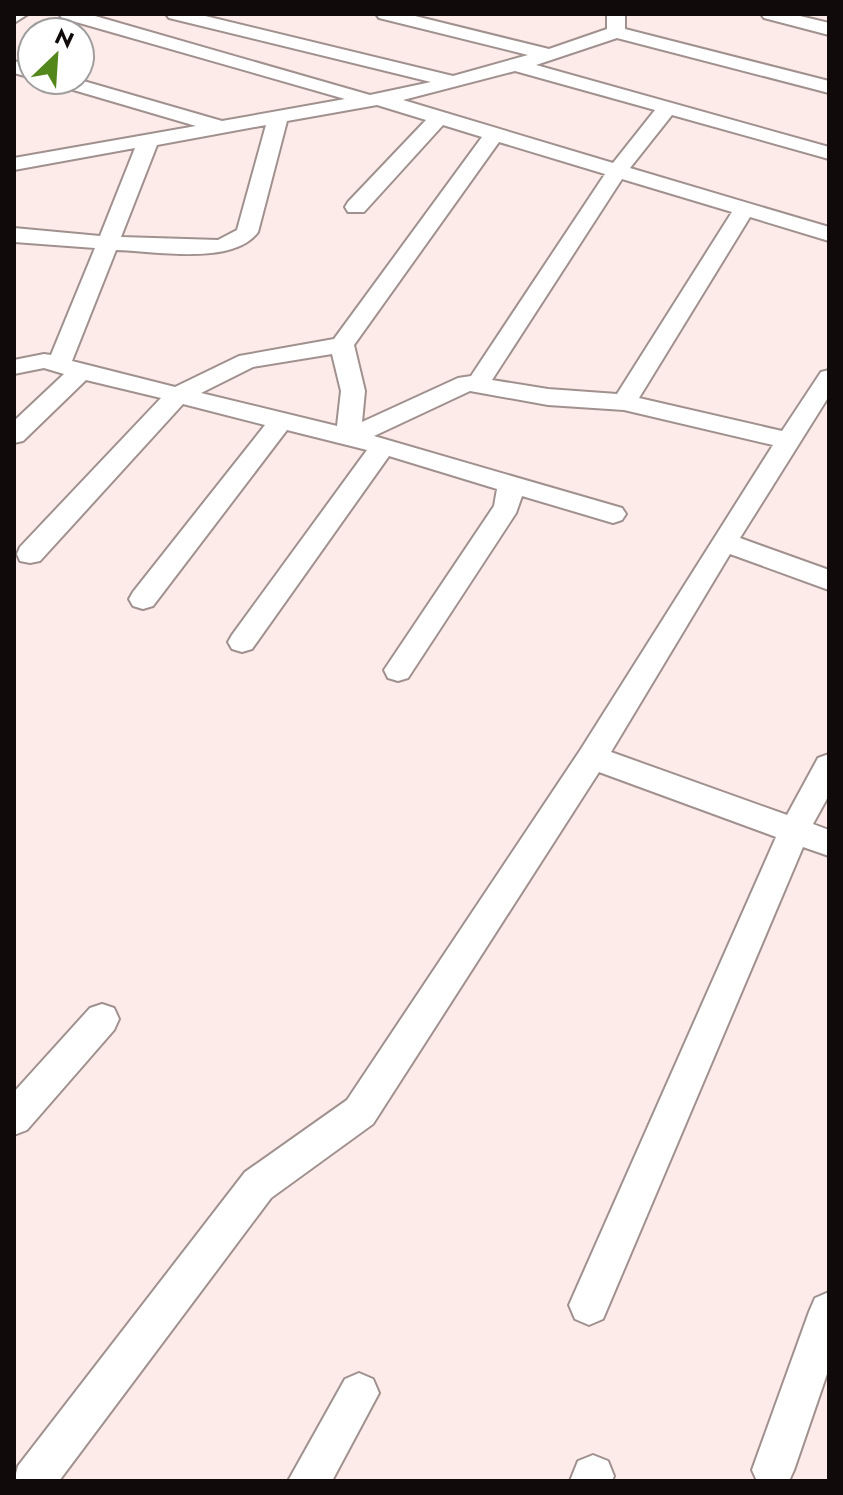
<svg xmlns="http://www.w3.org/2000/svg" width="843" height="1495" font-family="Jost,sans-serif">
  <style>
    .lines { fill: none; stroke-linecap: round; stroke-linejoin: round }
    .minor-casing { stroke: #a0918f; stroke-width: 4 }
    .minor { fill: #fff; fill-rule: evenodd }
  </style>
  <rect width="100%" height="100%" fill="#fcebe9"/>
  <g class="lines">
    <defs>
      <path id="minor" d="M 14,14 L 28,14 L 14,23 Z
        M 59,14 L 88,14 L 370,95 L 431,82 L 169,18 L 166,14 L 197,14 L 453,76 L 528,55 L 379,18 L 376,14 L 407,14 L 549,49 L 607,29 L 607,14 L 625,14 L 625,29 L 829,81 L 829,93 L 617,38 L 536,65 L 829,147 L 829,159 L 672,115 L 630,168 L 829,227 L 829,241 L 750,217 L 639,398 L 782,431 L 821,372 L 829,370 L 829,396 L 740,538 L 829,570 L 829,590 L 730,554 L 611,752 L 787,815 L 818,758 L 829,754 L 829,795 L 813,824 L 829,830 L 829,856 L 803,847 L 603,1319 L 589,1325 L 575,1319 L 569,1305 L 776,837 L 599,772 L 373,1124 L 271,1198 L 59,1481 L 14,1481 L 18,1466 L 245,1172 L 347,1100 L 581,749 L 773,445 L 624,410 L 548,405 L 470,391 L 374,436 L 622,508 L 626,514 L 622,520 L 613,523 L 522,496 L 516,513 L 408,678 L 398,681 L 388,678 L 384,670 L 494,506 L 497,489 L 389,456 L 252,649 L 242,652 L 232,649 L 228,642 L 232,635 L 367,450 L 287,430 L 153,606 L 143,609 L 133,606 L 129,599 L 133,592 L 265,425 L 183,404 L 40,561 L 30,563 L 20,561 L 17,554 L 20,547 L 161,398 L 86,380 L 23,441 L 14,443 L 14,421 L 64,374 L 44,368 L 14,374 L 14,360 L 44,354 L 51,355 L 95,248 L 14,242 L 14,228 L 100,236 L 135,148 L 14,170 L 14,158 L 196,126 L 53,84 L 50,80 L 80,80 L 222,121 L 345,99 L 62,18 ZM 515,71 L 655,110 L 613,163 L 403,100 ZM 377,105 L 426,120 L 348,202 L 345,207 L 348,212 L 364,212 L 443,125 L 482,137 L 334,339 L 239,356 L 175,387 L 72,361 L 116,250 C 155,251 233,266 258,232 L 287,121 ZM 266,125 L 237,230 L 218,240 L 121,237 L 157,145 ZM 499,142 L 605,174 L 471,376 L 458,378 L 362,422 L 365,391 L 354,345 ZM 622,179 L 732,212 L 617,394 L 548,389 L 492,380 ZM 332,354 L 341,391 L 337,426 L 201,393 L 253,367 Z
        M 761,14 L 792,14 L 829,23 L 829,35 L 764,18 Z
        M 14,61 L 32,66 L 32,78 L 14,73 Z
        M 102,1004 L 114,1008 L 119,1019 L 114,1030 L 27,1130 L 14,1135 L 14,1092 L 90,1008 Z
        M 829,1292 L 829,1368 L 794,1470 L 789,1481 L 757,1481 L 752,1470 L 809,1312 L 815,1298 Z
        M 359,1373 L 373,1379 L 379,1393 L 332,1481 L 288,1481 L 345,1379 Z
        M 593,1455 L 608,1461 L 614,1476 L 612,1481 L 570,1481 L 578,1461 Z"/>
    </defs>
    <use href="#minor" class="minor-casing"/>
    <use href="#minor" class="minor"/>
  </g>
  <rect width="843" height="1495" fill="none" stroke="#100b0a" stroke-width="32"/>
  <g transform="translate(56 56) rotate(25)"><circle r="38" fill="#ffffff" stroke="#9f9d9d" stroke-width="2"/>
  <path d="M0-6L14 30L0 20L-14 30Z" fill="#53861b"/>
  <text y="-12" font-size="22" font-weight="bold" text-anchor="middle" fill="#100b0a">N</text>
  </g>
</svg>
